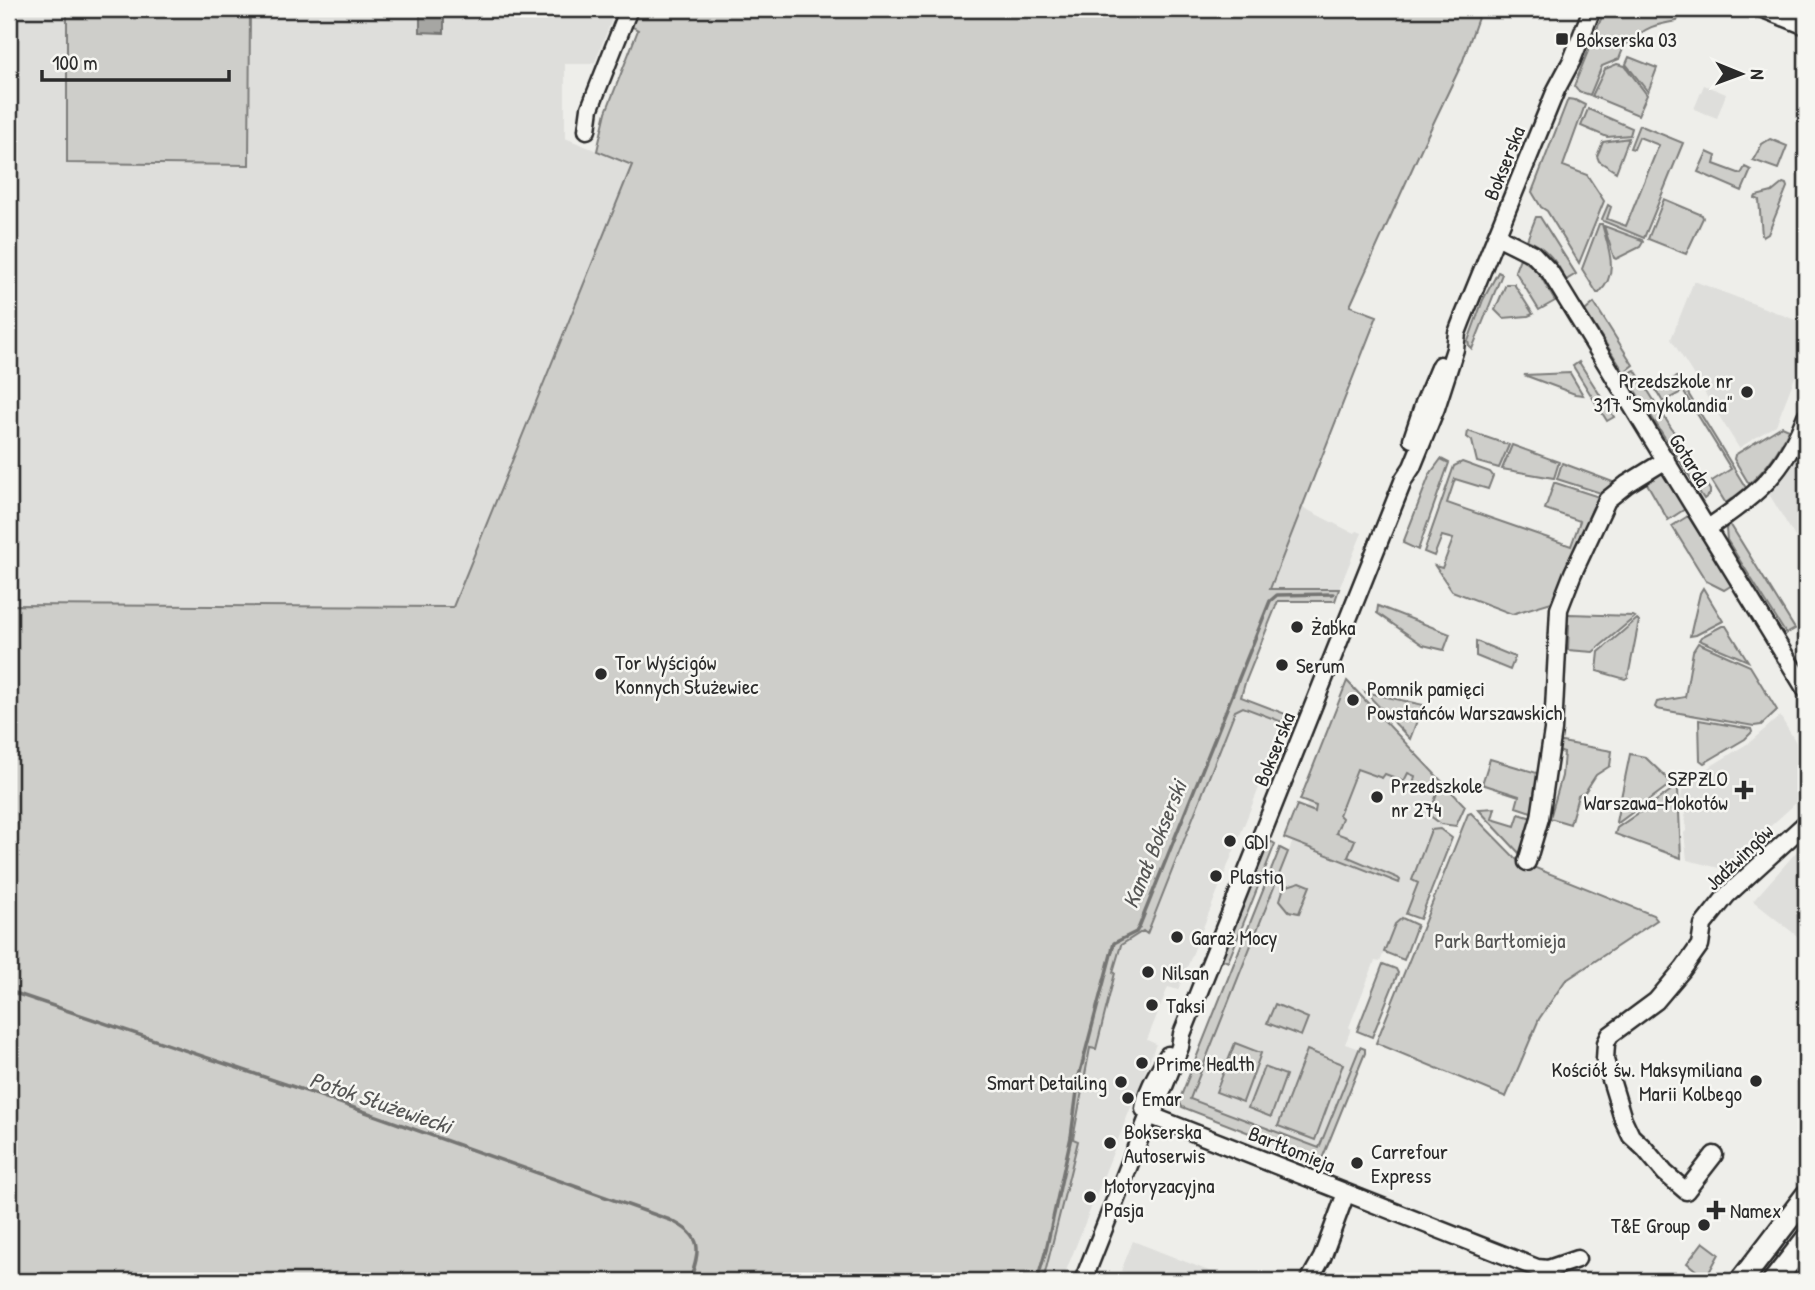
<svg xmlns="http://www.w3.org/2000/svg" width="1815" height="1290" font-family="'Patrick Hand',sans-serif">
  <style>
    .built { fill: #dededb }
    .green { fill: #cececa; stroke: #7c7c7a; stroke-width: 2 }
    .water { fill: #a6a6a3; stroke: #757573; stroke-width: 2 }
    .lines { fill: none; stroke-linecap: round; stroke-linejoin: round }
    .stream { stroke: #757573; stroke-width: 3.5 }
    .minor-casing { stroke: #2b2b2b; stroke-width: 21 }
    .major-casing { stroke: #2b2b2b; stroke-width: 26 }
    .minor { stroke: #f6f6f2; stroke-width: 16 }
    .major { stroke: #f6f6f2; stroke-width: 21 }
    .poi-dot { fill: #2b2b2b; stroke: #f6f6f2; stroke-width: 2.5 }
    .labels { text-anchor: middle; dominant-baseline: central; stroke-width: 5; stroke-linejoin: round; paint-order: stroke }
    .poi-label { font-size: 21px; fill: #2b2b2b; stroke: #f6f6f2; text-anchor: start }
    .street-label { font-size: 21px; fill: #2b2b2b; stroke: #f6f6f2 }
    .park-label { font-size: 21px; fill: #545453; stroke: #f6f6f2 }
    .water-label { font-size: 23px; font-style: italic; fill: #565655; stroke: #f6f6f2 }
  </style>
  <rect width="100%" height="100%" fill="#eeeeea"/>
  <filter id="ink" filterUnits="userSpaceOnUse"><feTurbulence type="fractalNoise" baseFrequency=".0143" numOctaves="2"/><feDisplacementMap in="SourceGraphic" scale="14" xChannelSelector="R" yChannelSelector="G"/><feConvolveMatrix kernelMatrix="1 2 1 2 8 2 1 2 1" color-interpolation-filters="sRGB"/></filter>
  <g filter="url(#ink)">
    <path class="built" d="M 9,9 L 67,9 L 67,162 L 249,165 L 250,9 L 616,9 L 595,62 L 591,64 L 565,64 L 565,138 L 632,165 L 453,607 L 9,605 Z
      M 1704,85 L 1726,94 L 1717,118 L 1694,109 Z
      M 1694,281 L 1806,324 L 1806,349 L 1776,425 L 1739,448 L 1671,339 Z
      M 1806,439 L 1806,555 L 1769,494 L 1783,479 L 1792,466 Z
      M 1302,507 L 1347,530 L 1355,533 L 1357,531 L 1362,533 L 1339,589 L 1270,590 Z
      M 1243,707 L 1285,723 L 1178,990 L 1168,987 L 1147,1040 L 1156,1044 L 1062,1281 L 1043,1281 L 1077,1140 L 1073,1139 L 1090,1048 L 1096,1049 L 1113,972 L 1121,945 L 1143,931 L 1147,933 L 1235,711 Z
      M 1345,710 L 1450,804 L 1405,915 L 1395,924 L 1380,962 L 1375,961 L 1349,1027 L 1351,1029 L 1345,1044 L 1359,1049 L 1319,1148 L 1190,1099 Z
      M 1780,716 L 1806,759 L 1806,794 L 1723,869 L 1687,860 L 1684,833 L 1686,831 L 1685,811 L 1683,810 L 1681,797 L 1683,787 L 1687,781 L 1750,742 Z
      M 1806,841 L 1806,943 L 1753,901 Z
      M 1133,1241 L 1219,1275 L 1217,1281 L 1146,1281 L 1121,1271 Z"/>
    <path class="green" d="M 67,9 L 250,9 L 249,165 L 67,163 Z
      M 638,9 L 1481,9 L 1462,63 L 1422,147 L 1350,306 L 1377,316 L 1270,589 L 1339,589 L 1335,601 L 1278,601 L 1245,683 L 1241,697 L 1288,715 L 1285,723 L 1243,707 L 1235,711 L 1147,934 L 1143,931 L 1121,945 L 1113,972 L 1115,973 L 1096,1049 L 1090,1048 L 1073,1139 L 1078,1141 L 1043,1281 L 9,1281 L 9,605 L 453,607 L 632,165 L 597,151 L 606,112 L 638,30 L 631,26 Z
      M 1605,9 L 1682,9 L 1677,21 C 1658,24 1643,27 1631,43 L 1625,44 L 1619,59 L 1602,66 L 1590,95 L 1578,91 L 1574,86 Z
      M 1629,57 L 1657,68 L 1648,92 L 1626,64 Z
      M 1617,64 L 1625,66 L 1647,95 L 1638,115 L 1592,96 L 1605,69 Z
      M 1568,99 L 1575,100 L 1585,105 L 1563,166 L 1587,175 L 1604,201 L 1579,263 L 1547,211 L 1541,207 L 1532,192 Z
      M 1588,109 L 1632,128 L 1630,135 L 1607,137 L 1581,126 Z
      M 1639,125 L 1683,143 L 1644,238 L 1603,221 L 1602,219 L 1608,205 L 1611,207 L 1607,219 L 1626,226 L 1659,145 L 1639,137 L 1634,149 L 1630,148 Z
      M 1629,138 L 1616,172 L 1599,161 L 1597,156 L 1603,142 Z
      M 1770,139 L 1787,146 L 1778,169 L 1753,160 L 1762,144 Z
      M 1707,152 L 1716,156 L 1714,164 L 1741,174 L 1745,167 L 1751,170 L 1742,191 L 1698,172 Z
      M 1783,183 L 1786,184 L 1787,187 L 1768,234 L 1763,237 L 1762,235 L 1759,200 L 1755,198 L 1756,196 L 1772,192 Z
      M 1664,199 L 1702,215 L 1703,218 L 1686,254 L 1648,239 Z
      M 1536,217 L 1540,217 L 1576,274 L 1566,280 C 1557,262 1546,247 1527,240 Z
      M 1599,224 L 1602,224 C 1608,248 1620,273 1599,293 L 1597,293 L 1582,269 Z
      M 1604,226 L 1642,240 L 1643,242 L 1640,247 L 1616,259 L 1614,258 Z
      M 1520,258 L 1537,270 L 1555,301 L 1539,310 L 1515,271 Z
      M 1498,272 L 1502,274 L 1472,349 L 1469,346 L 1468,341 L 1483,300 Z
      M 1506,284 L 1514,284 L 1533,314 L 1528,316 L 1503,318 L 1495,310 Z
      M 1594,303 L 1633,365 L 1624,372 L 1585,311 Z
      M 1579,362 L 1614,417 L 1607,421 L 1573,366 Z
      M 1635,370 L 1710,490 L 1710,494 L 1704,499 L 1625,375 Z
      M 1570,373 L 1583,395 L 1575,394 L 1524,375 Z
      M 1676,377 L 1678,377 L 1746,488 L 1727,502 L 1725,502 L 1712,481 L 1731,469 L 1683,391 L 1663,402 L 1656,390 Z
      M 1782,426 L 1789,429 C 1780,450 1766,469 1749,484 L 1734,459 L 1735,455 Z
      M 1468,431 L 1509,445 L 1499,468 L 1477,462 L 1472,441 L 1467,437 Z
      M 1512,445 L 1559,462 L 1554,478 L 1502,469 Z
      M 1441,459 L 1449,463 L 1418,550 L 1403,543 L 1430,474 Z
      M 1462,462 L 1490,472 L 1493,476 L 1488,489 L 1455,479 L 1447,503 L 1571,546 L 1580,521 L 1545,509 L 1554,483 L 1556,483 L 1599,497 L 1592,509 L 1555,601 L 1512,614 L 1452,591 L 1435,566 L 1442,568 L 1453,539 L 1442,536 L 1434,556 L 1424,552 L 1454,466 Z
      M 1562,463 L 1621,485 L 1607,495 L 1557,479 Z
      M 1662,470 L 1685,509 L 1668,520 L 1645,480 Z
      M 1688,516 L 1732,585 L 1724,590 L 1706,581 L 1672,526 Z
      M 1728,524 L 1732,527 L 1795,629 L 1786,634 L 1727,540 L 1726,529 Z
      M 1703,588 L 1723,621 L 1696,635 L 1690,636 L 1700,593 Z
      M 1378,606 L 1450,634 L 1444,650 L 1423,645 L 1377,613 Z
      M 1569,614 L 1633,616 L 1635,617 L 1593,652 L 1568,650 L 1569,625 L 1562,625 L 1564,617 Z
      M 1637,619 L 1639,621 L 1628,677 L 1625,679 L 1597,671 L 1599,652 Z
      M 1722,626 L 1726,626 L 1748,661 L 1699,640 L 1701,637 Z
      M 1476,641 L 1515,657 L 1510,670 L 1476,656 Z
      M 1698,643 L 1750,666 L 1777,710 L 1761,725 L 1754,726 L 1657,709 L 1655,707 L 1657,702 L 1685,697 L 1693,651 Z
      M 1347,681 L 1465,806 L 1456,826 L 1441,824 L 1429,815 L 1437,794 L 1413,785 L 1415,776 L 1408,773 L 1404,781 L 1385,774 L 1382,778 L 1357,769 L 1339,815 L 1342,818 L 1336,833 L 1355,840 L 1348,857 L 1398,878 L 1400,880 L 1399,883 L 1284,838 L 1297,805 L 1315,812 L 1316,806 L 1300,800 Z
      M 1365,692 L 1423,705 L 1410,739 Z
      M 1699,720 L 1751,729 L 1752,732 L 1745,739 L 1704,763 L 1700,760 Z
      M 1562,742 L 1612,751 L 1610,766 L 1596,775 L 1585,792 L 1578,796 L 1570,824 L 1550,818 L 1562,776 L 1564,753 L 1555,750 L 1556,744 Z
      M 1630,754 L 1645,757 L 1672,783 L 1618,823 L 1616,822 Z
      M 1490,759 L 1537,773 L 1540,777 L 1534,813 L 1516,807 L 1519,796 L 1482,784 Z
      M 1676,787 L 1678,789 L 1681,858 L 1615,834 L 1617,828 Z
      M 1495,808 L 1492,819 L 1515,826 L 1519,814 L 1532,818 L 1520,854 L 1478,809 Z
      M 1471,813 L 1518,861 L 1653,915 L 1657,920 L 1565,981 L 1539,1019 L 1506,1097 L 1376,1043 L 1468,814 Z
      M 1440,829 L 1452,838 L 1420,919 L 1406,914 L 1418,883 L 1412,880 L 1431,830 Z
      M 1272,842 L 1275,844 L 1228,962 L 1219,958 L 1267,843 Z
      M 1280,848 L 1288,852 L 1190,1099 L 1319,1148 L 1360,1047 L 1365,1049 L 1365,1053 L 1322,1159 L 1319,1160 L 1182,1107 L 1179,1101 Z
      M 1300,882 L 1310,886 L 1299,913 L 1289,911 L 1280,900 L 1284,887 Z
      M 1402,918 L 1417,925 L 1404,960 L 1384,952 L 1395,924 Z
      M 1383,964 L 1396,969 L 1398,973 L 1372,1037 L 1357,1031 Z
      M 1275,1004 L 1308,1018 L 1301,1036 L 1267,1023 Z
      M 1235,1043 L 1261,1053 L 1243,1102 L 1216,1092 Z
      M 1307,1050 L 1343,1064 L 1315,1140 L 1278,1126 Z
      M 1264,1067 L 1286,1075 L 1271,1117 L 1248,1108 Z
      M 1703,1242 L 1719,1254 L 1707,1276 L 1704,1277 L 1687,1263 Z"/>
    <path class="water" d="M 420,9 L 444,9 L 444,33 L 420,32 Z"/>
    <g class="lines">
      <path class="stream" d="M 9,991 L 312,1093 L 670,1220 C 704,1236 700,1249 690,1281
        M 1037,1281 L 1046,1250 L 1071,1137 L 1079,1076 L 1114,943 L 1136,932 L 1139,927 L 1270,601 L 1277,595 L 1333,594"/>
      <defs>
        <path id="minor" d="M 1763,9 L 1806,26
          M 587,130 L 590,108 L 629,9
          M 1497,236 L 1533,254 L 1550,272 L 1806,690
          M 1412,439 L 1424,403 L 1440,365
          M 1708,528 C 1757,495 1784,473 1806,416
          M 1527,862 L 1540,818 L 1553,730 L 1559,609 L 1573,573 L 1607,500 L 1627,484 L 1666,460
          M 1149,1115 L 1537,1268 L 1548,1269 L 1577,1259
          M 1149,1115 L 1144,1109 C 1146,1090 1159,1071 1168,1055
          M 1152,1116 L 1180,1047 L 1182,1034 L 1404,479 L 1412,467 L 1436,408 L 1455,349 L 1457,333 L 1462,320 L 1556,90 L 1572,60 L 1592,9
          M 1714,1155 L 1686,1191 L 1665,1173 L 1645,1149 L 1631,1136 L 1623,1119 L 1605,1060 L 1606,1043 L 1610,1035 L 1656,1001 L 1683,969 L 1700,945 L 1703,925 L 1727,895 L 1806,823
          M 1083,1281 L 1149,1115
          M 1309,1281 L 1322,1258 L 1346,1193"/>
        <path id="major" d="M 1741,1281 L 1806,1196
          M 1774,1281 L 1806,1240"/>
      </defs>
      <use href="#minor" class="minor-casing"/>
      <use href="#major" class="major-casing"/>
      <use href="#minor" class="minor"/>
      <use href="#major" class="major"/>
    </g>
  </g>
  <g class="poi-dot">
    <rect x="1555" y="32" width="14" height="14" rx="3.5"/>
    <circle cx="1747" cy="392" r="7"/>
    <circle cx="1297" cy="627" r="7"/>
    <circle cx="1282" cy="665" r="7"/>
    <circle cx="601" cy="674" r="7"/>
    <circle cx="1353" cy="700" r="7"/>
    <path d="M1740.5 779.5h7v7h7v7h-7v7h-7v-7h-7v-7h7z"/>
    <circle cx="1377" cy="797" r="7"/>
    <circle cx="1230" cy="841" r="7"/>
    <circle cx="1216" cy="876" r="7"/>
    <circle cx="1177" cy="937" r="7"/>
    <circle cx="1148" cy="972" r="7"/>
    <circle cx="1152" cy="1005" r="7"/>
    <circle cx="1142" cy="1063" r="7"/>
    <circle cx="1756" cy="1081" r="7"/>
    <circle cx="1121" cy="1082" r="7"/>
    <circle cx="1128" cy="1098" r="7"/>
    <circle cx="1110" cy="1143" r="7"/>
    <circle cx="1357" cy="1163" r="7"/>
    <circle cx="1090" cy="1197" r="7"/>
    <path d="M1712.5 1199.5h7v7h7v7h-7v7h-7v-7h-7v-7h7z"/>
    <circle cx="1704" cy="1225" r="7"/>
  </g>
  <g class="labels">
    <g class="poi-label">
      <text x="1576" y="39">Bokserska 03</text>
      <text x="1733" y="380" text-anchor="end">Przedszkole nr<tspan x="1733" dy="24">317 "Smykolandia"</tspan></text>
      <text x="1311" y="627">Żabka</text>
      <text x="615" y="662">Tor Wyścigów<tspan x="615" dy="24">Konnych Służewiec</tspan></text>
      <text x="1296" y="665">Serum</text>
      <text x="1367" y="688">Pomnik pamięci<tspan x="1367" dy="24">Powstańców Warszawskich</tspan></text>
      <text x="1728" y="778" text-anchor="end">SZPZLO<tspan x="1728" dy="24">Warszawa-Mokotów</tspan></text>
      <text x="1391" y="785">Przedszkole<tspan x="1391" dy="24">nr 274</tspan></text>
      <text x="1244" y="841">GDI</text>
      <text x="1230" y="876">Plastiq</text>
      <text x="1191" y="937">Garaż Mocy</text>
      <text x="1162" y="972">Nilsan</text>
      <text x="1166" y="1005">Taksi</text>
      <text x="1156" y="1063">Prime Health</text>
      <text x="1742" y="1069" text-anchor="end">Kościół św. Maksymiliana<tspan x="1742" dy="24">Marii Kolbego</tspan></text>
      <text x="1107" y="1082" text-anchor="end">Smart Detailing</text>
      <text x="1142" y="1098">Emar</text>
      <text x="1124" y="1131">Bokserska<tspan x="1124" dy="24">Autoserwis</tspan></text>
      <text x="1371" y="1151">Carrefour<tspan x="1371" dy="24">Express</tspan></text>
      <text x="1104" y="1185">Motoryzacyjna<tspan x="1104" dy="24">Pasja</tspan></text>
      <text x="1730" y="1210">Namex</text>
      <text x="1690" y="1225" text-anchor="end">T&amp;E Group</text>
    </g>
    <g class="street-label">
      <text transform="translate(1504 163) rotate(-68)">Bokserska</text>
      <text transform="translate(1690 460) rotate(58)">Gotarda</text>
      <text transform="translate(1274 749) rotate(-68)">Bokserska</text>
      <text transform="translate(1739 857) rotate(-44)">Jadźwingów</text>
      <text transform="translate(1292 1149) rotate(22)">Bartłomieja</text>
    </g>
    <g class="park-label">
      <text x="1500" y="940">Park Bartłomieja</text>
    </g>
    <g class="water-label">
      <text transform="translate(1154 844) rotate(-68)">Kanał Bokserski</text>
      <text transform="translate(381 1102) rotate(19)">Potok Służewiecki</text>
    </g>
  </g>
  <rect width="1815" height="1290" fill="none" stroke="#f6f6f2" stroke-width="35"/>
  <rect x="18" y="18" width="1780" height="1255" fill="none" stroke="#2b2b2b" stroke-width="2.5" filter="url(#ink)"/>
  <g transform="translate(1741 74) rotate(91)" stroke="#f6f6f2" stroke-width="5" paint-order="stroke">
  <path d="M0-5L12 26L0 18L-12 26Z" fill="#2b2b2b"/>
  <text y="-10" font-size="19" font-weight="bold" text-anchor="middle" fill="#2b2b2b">N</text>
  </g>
  <path d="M42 70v10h187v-10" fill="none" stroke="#2b2b2b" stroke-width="3.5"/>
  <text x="52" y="70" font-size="21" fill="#2b2b2b" stroke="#f6f6f2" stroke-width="5" paint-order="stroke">100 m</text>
</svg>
